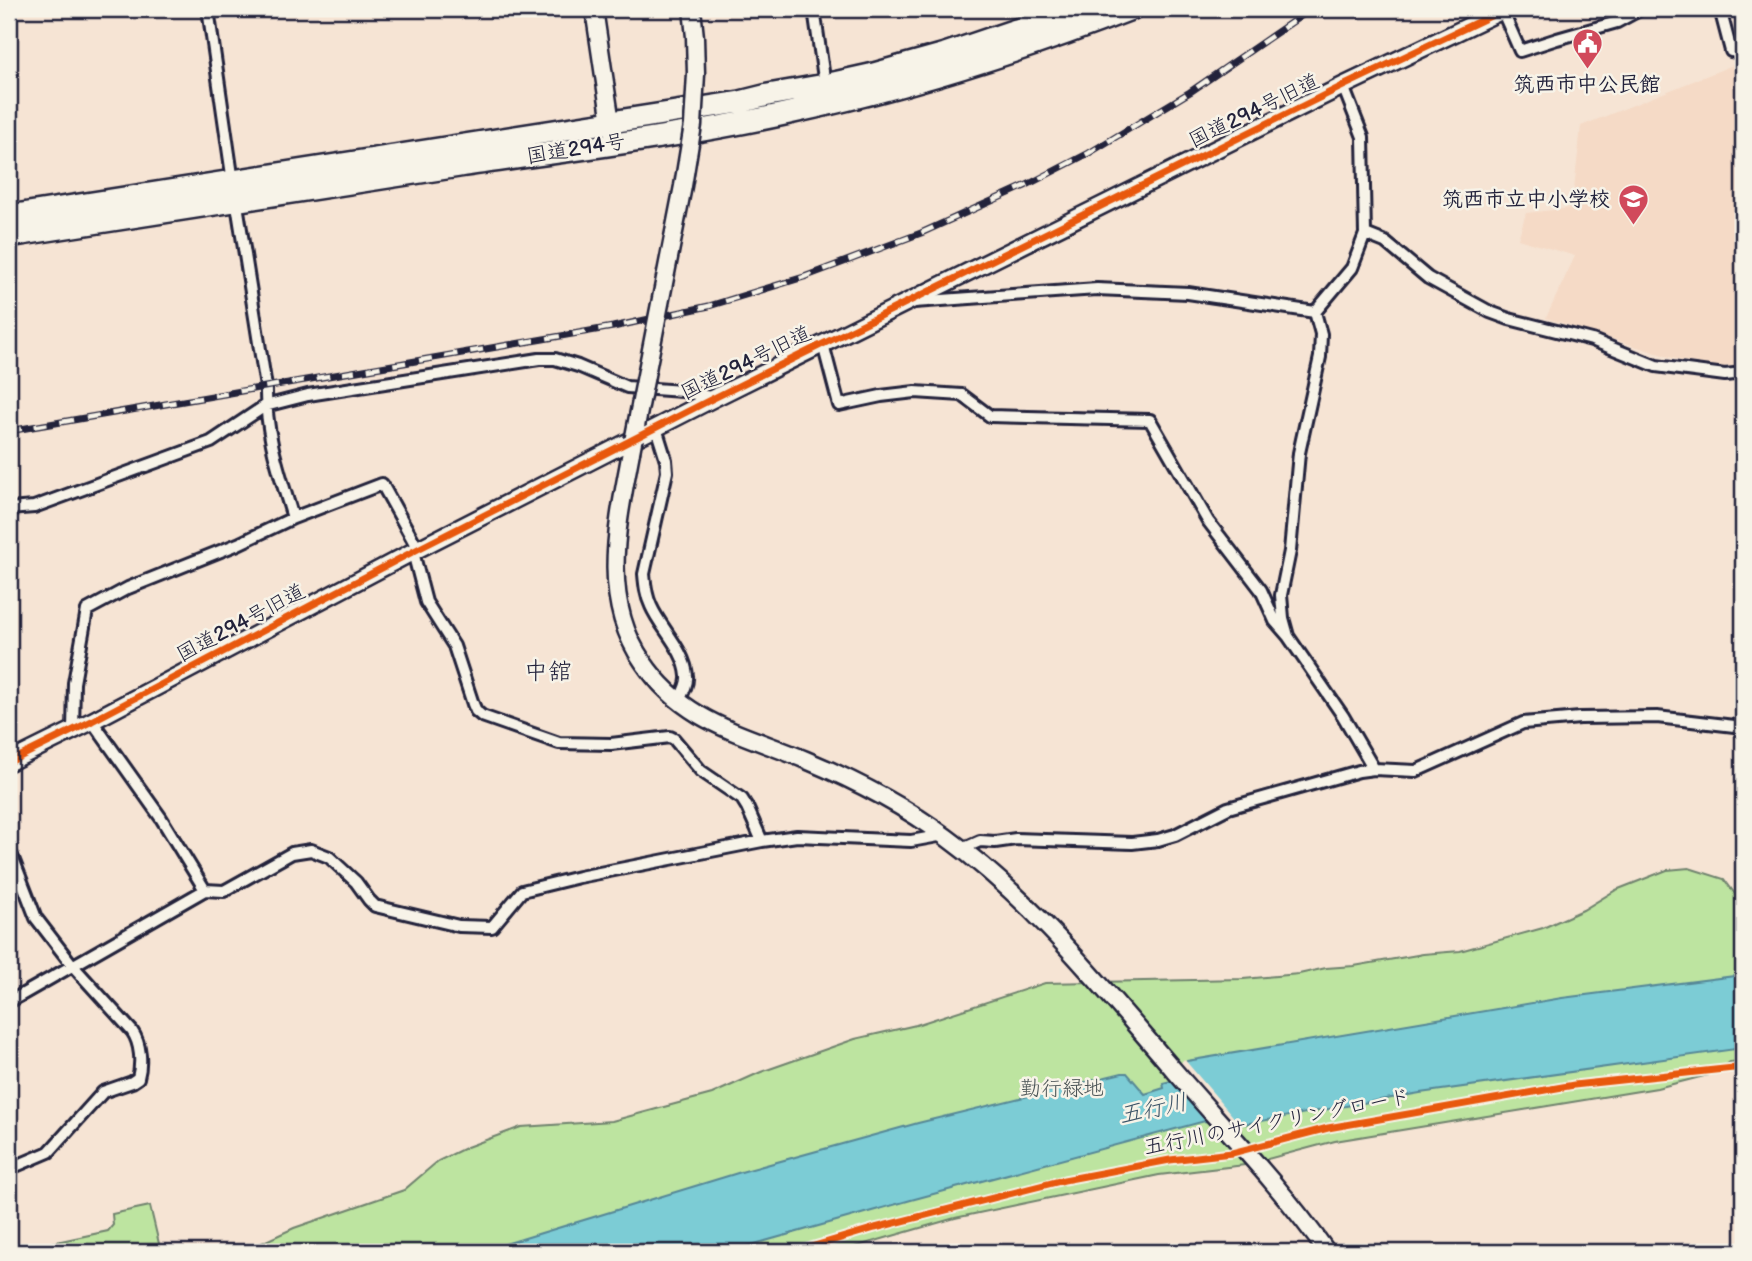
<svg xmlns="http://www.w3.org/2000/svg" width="1752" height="1261" font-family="'Balsamiq Sans','Klee One',sans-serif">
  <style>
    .built { fill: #f5dac6 }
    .green { fill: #bde4a0; stroke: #70836e; stroke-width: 2 }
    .water { fill: #7bccd5; stroke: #578897; stroke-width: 2 }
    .pier { fill: #f6e4d4 }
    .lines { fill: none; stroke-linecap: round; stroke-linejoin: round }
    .street-casing { stroke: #22223b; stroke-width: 16 }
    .secondary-casing { stroke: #22223b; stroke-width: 21 }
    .highway-casing { stroke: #22223b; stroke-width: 26 }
    .street { stroke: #f7f3e8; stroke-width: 10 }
    .secondary { stroke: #f7f3e8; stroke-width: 16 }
    .highway { stroke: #f7f3e8; stroke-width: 21 }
    .rail-casing { stroke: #22223b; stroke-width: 7 }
    .rail { stroke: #f7f3e8; stroke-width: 4.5; stroke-dasharray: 13; stroke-linecap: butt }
    .secondary-bridge-casing { stroke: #22223b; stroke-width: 21; stroke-linecap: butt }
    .secondary-bridge { stroke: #f7f3e8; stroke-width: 16 }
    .cycleway-casing { stroke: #f7f3e8; stroke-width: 11 }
    .cycleway { stroke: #e8590c; stroke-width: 7 }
    .labels { text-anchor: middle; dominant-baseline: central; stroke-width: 5; stroke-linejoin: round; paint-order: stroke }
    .poi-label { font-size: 21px; font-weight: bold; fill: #22223b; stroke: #f7f3e8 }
    .street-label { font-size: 21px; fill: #22223b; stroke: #f7f3e8 }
    .park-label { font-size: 21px; fill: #495254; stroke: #f7f3e8 }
    .water-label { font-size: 23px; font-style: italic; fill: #3d5569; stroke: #f7f3e8 }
    .quarter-label { font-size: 24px; fill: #22223b; stroke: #f7f3e8 }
  </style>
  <rect width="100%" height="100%" fill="#f6e4d4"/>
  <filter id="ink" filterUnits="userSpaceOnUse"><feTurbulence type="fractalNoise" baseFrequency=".0143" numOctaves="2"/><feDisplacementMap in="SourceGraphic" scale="14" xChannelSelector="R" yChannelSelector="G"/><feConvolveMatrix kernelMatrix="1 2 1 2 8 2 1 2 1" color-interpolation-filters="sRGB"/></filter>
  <g filter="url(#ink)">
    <path class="built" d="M 1738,63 L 1743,64 L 1743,365 L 1720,367 L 1679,360 L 1546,318 L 1575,256 L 1518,239 L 1526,213 L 1572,208 L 1581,126 Z"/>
    <path class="green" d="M 1689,868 L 1724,879 L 1735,894 L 1743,919 L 1743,1061 L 1730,1062 L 1712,1074 L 1657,1088 L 1335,1141 L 1245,1165 L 1159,1175 L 955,1218 L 837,1252 L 242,1252 L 294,1228 L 404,1190 L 438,1161 L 467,1147 L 521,1127 L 612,1121 L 712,1094 L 761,1072 L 855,1039 L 916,1025 L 1045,983 L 1243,979 L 1299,974 L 1326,968 L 1354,966 L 1423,954 L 1460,951 L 1543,928 L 1583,910 L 1616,890 L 1667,870 Z
      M 150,1206 L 161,1252 L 9,1252 L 108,1231 L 113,1225 L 112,1214 Z"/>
    <path class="water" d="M 1743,975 L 1743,1048 L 1420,1093 L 1244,1124 L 1205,1121 L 911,1200 L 726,1252 L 479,1252 L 741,1172 L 918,1123 L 1122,1073 L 1127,1073 L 1145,1094 L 1164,1088 L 1163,1083 L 1171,1081 L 1187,1061 L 1562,998 Z"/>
    <path class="pier" d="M 1184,1059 L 1243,1128 L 1210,1125 L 1169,1077 Z"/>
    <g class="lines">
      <defs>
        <path id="street" d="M 208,9 L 233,182
          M 814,9 L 825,85
          M 1720,9 L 1731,51 L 1743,53
          M 1502,10 L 1520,51 L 1557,39 L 1617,22 L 1641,9
          M 236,198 L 266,387 C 265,434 280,474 293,518
          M 1365,234 L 1385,242 L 1428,278 L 1490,312 L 1509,319 L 1592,340 L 1656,366 L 1725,375 L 1743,373
          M 914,302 L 1097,289 L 1188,293 L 1315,312
          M 1315,312 L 1321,334 L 1320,357 L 1299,453 L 1290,551 L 1281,595 L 1283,618 L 1288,636 L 1343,716 L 1374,769
          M 1315,312 L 1352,268 L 1365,234 L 1363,137 L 1343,86
          M 823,344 L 839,405 L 881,396 L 915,392 L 962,395 L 990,416 L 1150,420 L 1208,521 L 1261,590 L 1275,621 L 1288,636
          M 656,428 L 666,460 L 667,472 L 644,574 C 645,585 646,596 651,606 C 661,629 685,650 687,676 C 688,685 682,694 678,702
          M 9,509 L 34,507 L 211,442 L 265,406 L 308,395 L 539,359 L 555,359 L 578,366 L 627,387 L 682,391 L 714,398
          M 413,552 L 426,602 L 454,646 L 473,704 L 476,711 L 482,716 L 559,743 L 611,744 L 670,737 L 674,739 L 701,771 L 742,799 L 747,807 L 762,841
          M 92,721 L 161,818 L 205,890
          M 73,730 L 74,683 L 87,610 L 128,588 L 238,544 L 293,518 L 382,484 L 418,549
          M 962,849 L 980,841 L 995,842 L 1016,839 L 1132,843 L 1158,840 L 1175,835 L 1228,808 L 1359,771 L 1374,769 L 1416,771 L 1523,723 L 1580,718 L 1657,717 L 1743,727
          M 9,850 L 12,856 L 36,918 L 73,966 L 132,1031 C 141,1044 142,1063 138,1078 L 132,1082 L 103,1092 L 49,1152 L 9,1169
          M 9,1002 L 205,890 L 224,891 L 292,853 L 311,850 L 329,857 L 356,882 L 369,900 L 375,906 L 459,926 L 492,927 L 522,891 L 579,877 L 762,841 L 797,836 L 911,841 L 944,835"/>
        <path id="secondary" d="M 594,9 L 614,143
          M 692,9 L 695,37 L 696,74
          M 631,452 C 618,522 599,599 643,662 C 684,723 742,733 806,760 C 854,780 903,805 946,837 C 1034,901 1102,987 1173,1069 C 1225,1129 1281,1187 1327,1252
          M 9,762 L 92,721 L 418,549 L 714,398 L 1343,86 L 1505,9"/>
        <path id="highway" d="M 9,216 L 740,102 L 768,95 L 825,85 L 870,75 L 945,54 L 1078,9
          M 9,236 C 159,212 309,189 459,166 C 569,150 681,137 789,113 C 906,88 1020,52 1131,9"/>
      </defs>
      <use href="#street" class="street-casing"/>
      <use href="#secondary" class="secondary-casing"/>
      <use href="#highway" class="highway-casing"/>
      <use href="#street" class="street"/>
      <use href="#secondary" class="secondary"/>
      <use href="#highway" class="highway"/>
      <defs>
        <path id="rail" d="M 9,431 L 613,327 L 709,306 L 804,277 L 921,233 L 1027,185 L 1089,153 L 1190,92 L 1311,9"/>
      </defs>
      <use href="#rail" class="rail-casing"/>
      <use href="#rail" class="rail"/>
      <defs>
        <path id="secondary-bridge" d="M 631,452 L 683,186 L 693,125 L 696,74"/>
      </defs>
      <use href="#secondary-bridge" class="secondary-bridge-casing"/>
      <use href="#secondary-bridge" class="secondary-bridge"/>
      <defs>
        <path id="cycleway" d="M 9,762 L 92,721 L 418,549 L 714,398 L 1343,86 L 1505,9
          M 794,1252 L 875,1228 L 1064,1180 L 1170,1160 L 1232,1153 L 1328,1128 L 1574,1085 L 1743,1067"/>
      </defs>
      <use href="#cycleway" class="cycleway-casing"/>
      <use href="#cycleway" class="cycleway"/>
    </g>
  </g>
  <defs>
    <symbol id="civic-pin" viewBox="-11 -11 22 30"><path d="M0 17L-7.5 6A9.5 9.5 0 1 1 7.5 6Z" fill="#d1495b" stroke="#f7f3e8"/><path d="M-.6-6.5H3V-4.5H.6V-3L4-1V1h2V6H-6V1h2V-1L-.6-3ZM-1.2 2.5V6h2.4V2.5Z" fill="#fff"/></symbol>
    <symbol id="school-pin" viewBox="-11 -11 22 30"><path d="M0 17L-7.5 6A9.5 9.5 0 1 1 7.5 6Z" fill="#d1495b" stroke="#f7f3e8"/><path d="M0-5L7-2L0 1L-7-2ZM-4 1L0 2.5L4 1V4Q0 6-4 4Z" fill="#fff"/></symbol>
  </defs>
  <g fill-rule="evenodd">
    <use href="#civic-pin" x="1570" y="26" width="35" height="47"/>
    <use href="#school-pin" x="1616" y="182" width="35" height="47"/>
  </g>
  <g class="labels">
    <g class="poi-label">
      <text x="1587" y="84">筑西市中公民館</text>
      <text x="1610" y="199" text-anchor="end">筑西市立中小学校</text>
    </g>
    <g class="street-label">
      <text transform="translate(1254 111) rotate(-26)">国道294号旧道</text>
      <text transform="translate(576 149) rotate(-9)">国道294号</text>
      <text transform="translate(746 363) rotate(-26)">国道294号旧道</text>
      <text transform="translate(241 623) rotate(-28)">国道294号旧道</text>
      <text transform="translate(1277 1122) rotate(-11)">五行川のサイクリングロード</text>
    </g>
    <g class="park-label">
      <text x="1062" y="1088">勤行緑地</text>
    </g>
    <g class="water-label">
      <text transform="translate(1153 1109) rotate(-12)">五行川</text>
    </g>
    <g class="quarter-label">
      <text x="548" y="671">中舘</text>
    </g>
  </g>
  <rect width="1752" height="1261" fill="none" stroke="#f7f3e8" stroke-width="35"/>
  <rect x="18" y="18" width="1717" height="1226" fill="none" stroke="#22223b" stroke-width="2.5" filter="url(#ink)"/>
</svg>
